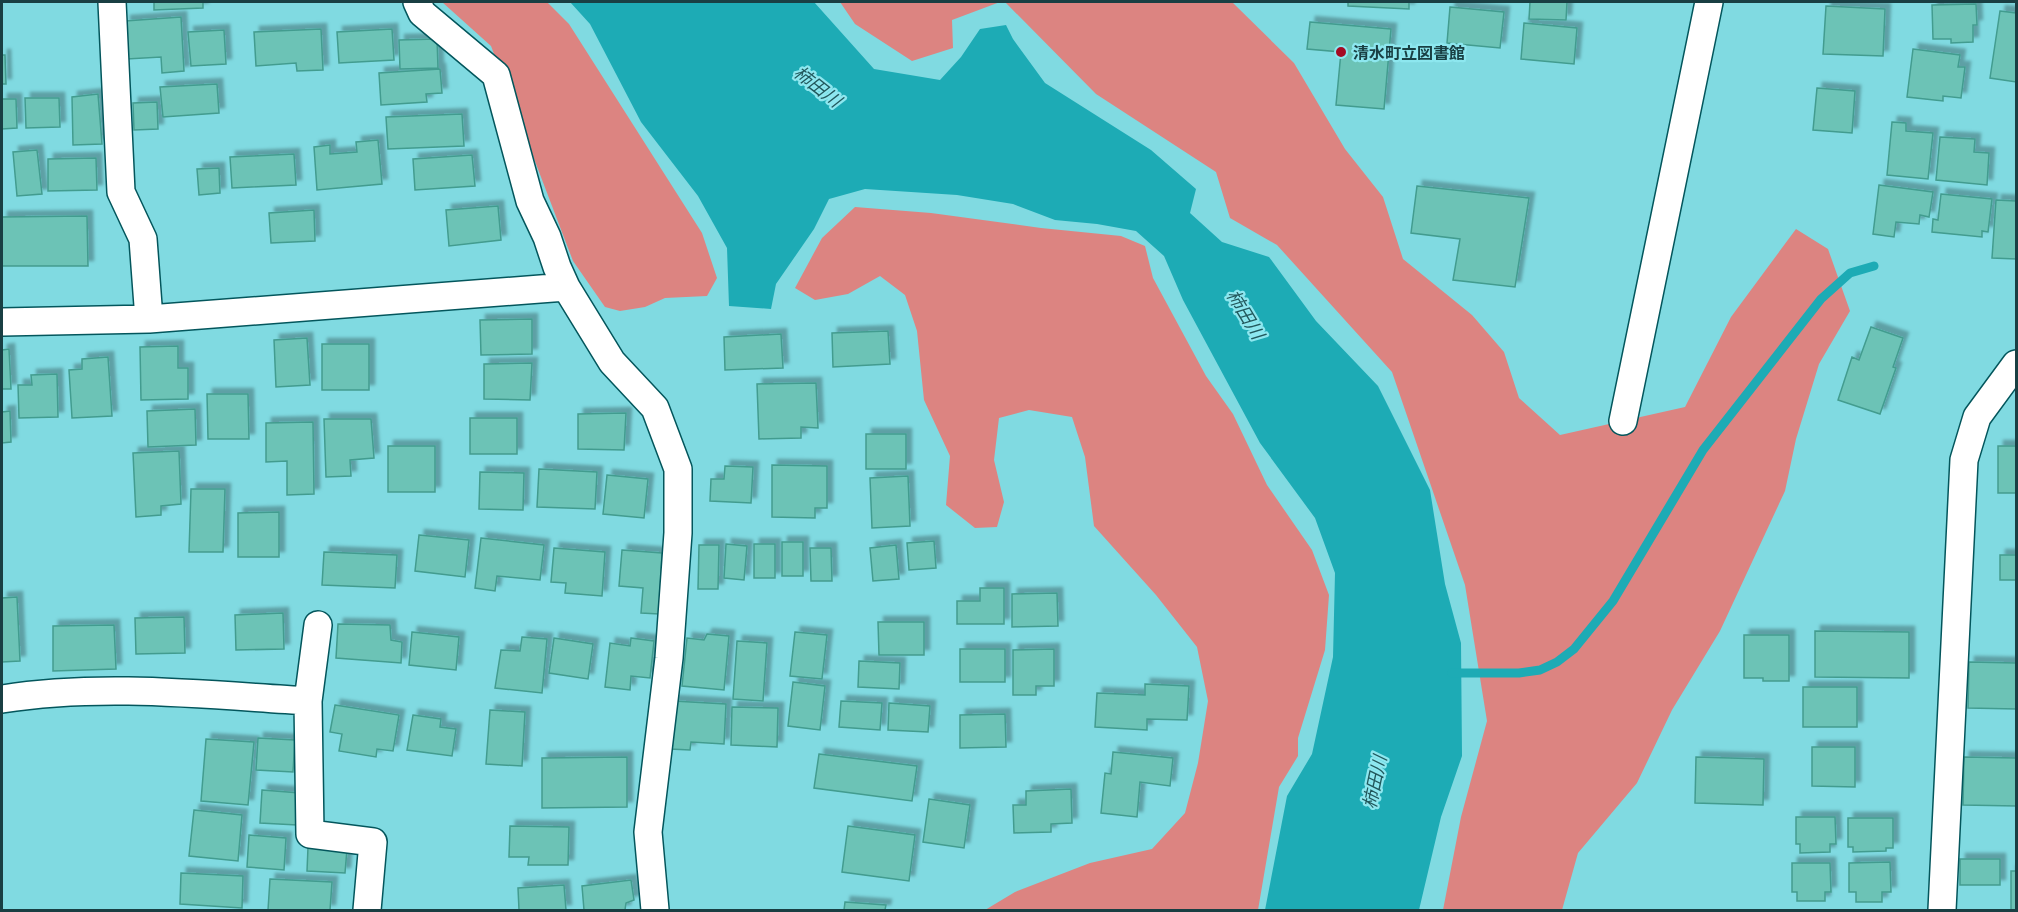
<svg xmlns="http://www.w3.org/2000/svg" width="2018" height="912" font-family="Lato,'Noto Sans JP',sans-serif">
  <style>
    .green { fill: #dc8481 }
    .water { fill: #1dabb5 }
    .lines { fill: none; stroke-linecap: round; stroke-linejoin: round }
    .stream { stroke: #1dabb5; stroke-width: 9 }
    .building { fill: #6cc3b6; stroke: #439c8f; stroke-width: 1.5; filter: url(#shadow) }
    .street-casing { stroke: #03565c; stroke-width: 30 }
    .street { stroke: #fff; stroke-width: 27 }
    .poi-dot { fill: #a50a23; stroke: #8de7ef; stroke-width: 2 }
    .labels { text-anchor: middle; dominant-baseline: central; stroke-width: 4.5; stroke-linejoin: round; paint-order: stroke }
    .poi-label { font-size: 16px; font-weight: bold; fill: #193f43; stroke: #8de7ef; text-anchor: start }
    .water-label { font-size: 18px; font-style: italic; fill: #22585c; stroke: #8de7ef }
  </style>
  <defs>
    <filter id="shadow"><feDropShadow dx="5.5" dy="-5.5" stdDeviation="1.5" flood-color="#0004"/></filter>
  </defs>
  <rect width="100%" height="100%" fill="#80dae1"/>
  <path class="green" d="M 442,2 L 547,2 L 569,24 L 702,233 L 717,278 L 707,296 L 665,298 L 645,307 L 620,311 L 605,307 L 573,261 L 491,46 Z
    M 840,2 L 1000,2 L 952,20 L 953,48 L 912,61 L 855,24 Z
    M 1005,2 L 1232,2 L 1294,63 L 1345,149 L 1383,197 L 1403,259 L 1472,315 L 1504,352 L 1519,398 L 1560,435 L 1685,407 L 1731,317 L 1796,229 L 1828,249 L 1850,311 L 1819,364 L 1796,439 L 1785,491 L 1720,631 L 1672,710 L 1637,783 L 1578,853 L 1562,910 L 1443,910 L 1461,817 L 1487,721 L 1465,585 L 1392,372 L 1277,245 L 1230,218 L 1216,172 L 1096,94 Z
    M 855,207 L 931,213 L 1041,228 L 1121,236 L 1145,246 L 1153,278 L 1206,376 L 1233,414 L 1267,485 L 1312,550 L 1329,595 L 1325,650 L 1298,738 L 1298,756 L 1279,787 L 1258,910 L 985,910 L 1015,892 L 1090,863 L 1152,849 L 1185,813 L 1198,763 L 1208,701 L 1197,647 L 1156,595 L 1094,526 L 1085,457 L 1072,417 L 1029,410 L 999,418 L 994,460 L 1004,502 L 997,527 L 975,528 L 946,505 L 950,456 L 924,400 L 917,331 L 905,295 L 880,276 L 848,294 L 815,300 L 795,288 L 822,238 Z"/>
  <path class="water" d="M 570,2 L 814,2 L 874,69 L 940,80 L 961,57 L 980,29 L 1006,25 L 1013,39 L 1045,83 L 1151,150 L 1196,189 L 1190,213 L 1222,242 L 1269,257 L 1316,321 L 1378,386 L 1430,490 L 1445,584 L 1461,643 L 1462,756 L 1441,817 L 1419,910 L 1265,910 L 1287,796 L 1312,754 L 1333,657 L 1335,573 L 1315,518 L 1260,443 L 1183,300 L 1164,256 L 1136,231 L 1097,224 L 1055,220 L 1013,204 L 957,195 L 865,189 L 829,199 L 814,229 L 776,284 L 771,309 L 729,306 L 727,248 L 698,196 L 641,122 L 590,24 Z"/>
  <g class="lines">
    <path class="stream" d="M 1452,673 L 1519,673 L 1540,670 L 1557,662 L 1574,649 L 1613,601 L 1703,450 L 1821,299 L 1850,273 L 1874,266"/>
  </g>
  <path class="building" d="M 154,2 L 203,2 L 203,8 L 154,10 Z
    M 1348,2 L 1409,2 L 1409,9 L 1348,6 Z
    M 1530,2 L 1567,2 L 1566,20 L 1529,19 Z
    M 1976,4 L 1977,25 L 1973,25 L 1973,42 L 1951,43 L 1951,39 L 1933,39 L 1932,5 Z
    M 1826,6 L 1885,9 L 1883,56 L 1823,54 Z
    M 1450,7 L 1504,12 L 1500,48 L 1447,43 Z
    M 2000,11 L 2016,13 L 2016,82 L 1990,78 Z
    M 181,17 L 184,71 L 162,73 L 161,57 L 127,59 L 125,21 Z
    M 1310,22 L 1391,29 L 1384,109 L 1336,105 L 1341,52 L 1307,49 Z
    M 1524,23 L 1577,28 L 1574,64 L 1521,59 Z
    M 321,29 L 323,70 L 297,71 L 296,63 L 256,66 L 254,32 Z
    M 392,29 L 394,60 L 339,63 L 337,32 Z
    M 224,30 L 226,64 L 191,66 L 188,32 Z
    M 437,39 L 438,68 L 400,69 L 399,40 Z
    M 1913,49 L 1960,55 L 1958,67 L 1965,67 L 1961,98 L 1943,96 L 1943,101 L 1907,97 Z
    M 2,55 L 5,55 L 6,84 L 2,84 Z
    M 440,69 L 442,93 L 426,94 L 427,102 L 381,105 L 379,73 Z
    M 217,84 L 219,113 L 163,117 L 160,87 Z
    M 1817,88 L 1855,91 L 1852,133 L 1813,130 Z
    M 98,94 L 102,144 L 73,145 L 72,97 Z
    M 25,98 L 59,98 L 60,127 L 26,128 Z
    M 2,99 L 16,99 L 17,128 L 2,129 Z
    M 157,102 L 158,129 L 134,130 L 133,103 Z
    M 462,114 L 464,146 L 388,149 L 386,117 Z
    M 1892,122 L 1906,123 L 1906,131 L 1933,133 L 1928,179 L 1887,175 Z
    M 1940,137 L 1975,139 L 1974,152 L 1989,153 L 1987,185 L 1936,180 Z
    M 378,140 L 382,184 L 317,190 L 314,147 L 330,145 L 330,154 L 357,152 L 356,142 Z
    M 37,150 L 42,194 L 17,196 L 13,152 Z
    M 294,154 L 296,185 L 232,188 L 230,157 Z
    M 472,155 L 475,186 L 415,190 L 413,159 Z
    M 96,158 L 97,190 L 48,191 L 48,159 Z
    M 219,168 L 220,193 L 199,195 L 197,169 Z
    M 1879,185 L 1933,192 L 1929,217 L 1920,215 L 1919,224 L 1896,222 L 1894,237 L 1873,234 Z
    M 1417,186 L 1529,198 L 1515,287 L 1453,280 L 1460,239 L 1411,233 Z
    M 1941,194 L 1992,199 L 1988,232 L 1982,231 L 1982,237 L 1932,232 L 1933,219 L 1938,220 Z
    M 1996,200 L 2016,201 L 2016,259 L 1992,258 Z
    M 498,206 L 501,240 L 449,246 L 446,210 Z
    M 314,210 L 315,241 L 271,243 L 269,213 Z
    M 87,216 L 88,266 L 2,266 L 2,217 Z
    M 532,319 L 532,354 L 481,355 L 480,320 Z
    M 1871,327 L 1903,338 L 1893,367 L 1896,368 L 1880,414 L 1838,400 L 1852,357 L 1859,360 Z
    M 888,331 L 890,364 L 833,367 L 832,333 Z
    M 781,334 L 783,368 L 725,370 L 724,337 Z
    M 307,338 L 310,385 L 276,387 L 274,340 Z
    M 322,344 L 369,344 L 369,390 L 322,390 Z
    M 178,346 L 178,368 L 188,368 L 188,399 L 141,400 L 140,347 Z
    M 9,349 L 11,389 L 2,389 L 2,350 Z
    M 108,357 L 112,416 L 72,418 L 69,370 L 82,369 L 82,359 Z
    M 532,363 L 530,400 L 484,399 L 484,364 Z
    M 57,374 L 58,417 L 19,418 L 18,385 L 32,385 L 31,375 Z
    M 816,383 L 818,428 L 801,427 L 801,438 L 759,439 L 757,384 Z
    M 207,394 L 248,394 L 249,439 L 208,439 Z
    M 195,409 L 196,445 L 148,447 L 147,411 Z
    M 10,411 L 11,442 L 2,443 L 2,412 Z
    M 626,413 L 624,450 L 578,449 L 578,414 Z
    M 470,418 L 517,418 L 517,454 L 470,454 Z
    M 324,419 L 371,419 L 374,458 L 350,460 L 351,476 L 326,477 Z
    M 313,422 L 314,494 L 287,495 L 287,461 L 266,462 L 266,423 Z
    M 866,434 L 906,434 L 906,469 L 866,469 Z
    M 388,446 L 435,446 L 435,492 L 388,492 Z
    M 1998,446 L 2016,446 L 2016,493 L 1998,493 Z
    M 179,451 L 181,504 L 161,506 L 161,515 L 136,517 L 133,453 Z
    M 772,465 L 827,466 L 827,508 L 815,508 L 815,518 L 772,517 Z
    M 725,466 L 753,467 L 751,503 L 710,501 L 711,479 L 724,479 Z
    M 539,469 L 597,472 L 595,509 L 537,507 Z
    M 480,472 L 524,473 L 523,510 L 479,509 Z
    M 607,475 L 648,479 L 644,518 L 603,514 Z
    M 908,476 L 910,526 L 872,528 L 870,478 Z
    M 191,489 L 225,489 L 223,552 L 189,552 Z
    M 279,512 L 279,557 L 238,557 L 238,513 Z
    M 419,535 L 469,540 L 465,577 L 415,571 Z
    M 481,538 L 544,545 L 540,580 L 497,576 L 495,591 L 475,588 Z
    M 934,541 L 936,568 L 909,570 L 907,543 Z
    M 782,542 L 803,542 L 803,576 L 782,576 Z
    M 726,544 L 747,546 L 744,580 L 724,578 Z
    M 754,544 L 775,544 L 775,578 L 754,578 Z
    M 699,545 L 719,545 L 718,589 L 698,589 Z
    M 896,545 L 899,579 L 873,581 L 870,548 Z
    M 554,548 L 605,552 L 602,596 L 565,593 L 566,583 L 551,582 Z
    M 810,548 L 831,548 L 832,581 L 811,581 Z
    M 622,550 L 662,553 L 659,614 L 641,613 L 643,588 L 619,586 Z
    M 324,552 L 397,555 L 395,588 L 322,585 Z
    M 2000,555 L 2016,555 L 2016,580 L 2000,580 Z
    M 980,588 L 1004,588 L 1004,624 L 957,624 L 957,601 L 980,601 Z
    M 1057,593 L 1058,626 L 1012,627 L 1012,594 Z
    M 17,597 L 20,661 L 2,662 L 2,598 Z
    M 283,613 L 284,649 L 236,650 L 235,615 Z
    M 184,617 L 185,653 L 136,654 L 135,618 Z
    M 878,622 L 924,622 L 924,655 L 879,655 Z
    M 338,624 L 390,625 L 391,640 L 402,642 L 401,663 L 336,658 Z
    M 114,625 L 116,669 L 53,671 L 53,626 Z
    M 1815,631 L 1909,632 L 1909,678 L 1815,677 Z
    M 412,632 L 459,637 L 456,670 L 409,665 Z
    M 795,632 L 827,635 L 822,679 L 790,676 Z
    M 707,634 L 729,636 L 724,690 L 682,686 L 687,638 L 704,640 Z
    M 1744,635 L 1789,635 L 1789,681 L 1763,681 L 1763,678 L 1744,678 Z
    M 522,637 L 547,639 L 542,693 L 495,688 L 501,650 L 520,651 Z
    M 554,638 L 593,644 L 588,679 L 549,673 Z
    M 631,638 L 654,641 L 650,678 L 631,676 L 630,690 L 605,687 L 610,643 L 630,646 Z
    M 737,641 L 767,643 L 763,701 L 733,699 Z
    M 960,649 L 1005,649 L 1005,682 L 960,682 Z
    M 1054,649 L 1054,686 L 1036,686 L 1036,695 L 1013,695 L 1013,650 Z
    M 859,661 L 900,663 L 899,689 L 858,687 Z
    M 1969,662 L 2016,663 L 2016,709 L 1968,708 Z
    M 793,682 L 825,686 L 820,730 L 788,726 Z
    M 1145,684 L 1189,686 L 1187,720 L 1147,719 L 1147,730 L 1095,727 L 1097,693 L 1145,695 Z
    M 1803,687 L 1857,687 L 1857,727 L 1803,727 Z
    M 673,701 L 726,704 L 724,744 L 691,742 L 690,750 L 670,749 Z
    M 841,701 L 882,703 L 880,730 L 839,727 Z
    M 889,703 L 930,706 L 928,732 L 888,730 Z
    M 335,705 L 399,715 L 393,751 L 377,749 L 376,757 L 339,751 L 342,734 L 330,732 Z
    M 732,707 L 778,708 L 777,747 L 731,745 Z
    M 490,710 L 525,712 L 522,766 L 486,764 Z
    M 1005,714 L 1006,747 L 960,748 L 960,715 Z
    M 413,715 L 441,719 L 440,727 L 456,729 L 452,756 L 407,750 Z
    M 258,738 L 295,740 L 293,772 L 256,770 Z
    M 206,739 L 254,742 L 248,805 L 201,801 Z
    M 1812,747 L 1855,747 L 1855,787 L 1812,786 Z
    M 1113,752 L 1173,758 L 1170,786 L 1140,782 L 1137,817 L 1101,813 L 1105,773 L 1111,774 Z
    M 819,754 L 917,766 L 912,801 L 814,788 Z
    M 627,757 L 627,807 L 542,808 L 542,758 Z
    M 1696,757 L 1764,759 L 1763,805 L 1695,803 Z
    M 1964,757 L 2016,758 L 2016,806 L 1963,805 Z
    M 1071,789 L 1072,823 L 1051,824 L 1051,832 L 1014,833 L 1013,805 L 1026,805 L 1026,791 Z
    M 262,790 L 300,793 L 297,825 L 260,823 Z
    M 929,799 L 970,805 L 964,848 L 923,842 Z
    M 194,810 L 242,815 L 238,861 L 189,856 Z
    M 1796,817 L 1835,817 L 1836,844 L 1830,844 L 1830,852 L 1800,853 L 1800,844 L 1796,844 Z
    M 1848,818 L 1893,818 L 1893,848 L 1886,848 L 1886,851 L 1853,852 L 1853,847 L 1848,847 Z
    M 510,826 L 569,827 L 568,865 L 528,865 L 529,857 L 509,857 Z
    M 848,826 L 915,835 L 909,881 L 842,872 Z
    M 249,835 L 286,838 L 284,870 L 247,867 Z
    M 308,847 L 347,849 L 345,873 L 307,871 Z
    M 1960,859 L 2000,859 L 2000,885 L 1960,885 Z
    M 1890,862 L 1891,892 L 1882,892 L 1882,902 L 1856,902 L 1856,892 L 1849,892 L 1849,863 Z
    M 1792,863 L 1830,863 L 1831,892 L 1825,892 L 1825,901 L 1797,901 L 1797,892 L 1792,892 Z
    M 2011,871 L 2016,871 L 2016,910 L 2011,910 Z
    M 181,873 L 243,876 L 242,908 L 180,904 Z
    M 270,879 L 332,882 L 330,910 L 268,910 Z
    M 631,880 L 634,900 L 626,903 L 625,910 L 584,910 L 582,886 Z
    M 564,885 L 566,910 L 519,910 L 518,888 Z
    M 845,902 L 886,905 L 885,910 L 844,910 Z"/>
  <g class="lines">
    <defs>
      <path id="street" d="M 112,2 L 121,192 L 143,239 L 149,319
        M 417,2 L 422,13 L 496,75 L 530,201 L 547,237 L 557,267 L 566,287 L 612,362 L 655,408 L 678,469 L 678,533 L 669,658 L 648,832 L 655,910
        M 2,322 L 149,319 L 566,287
        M 1623,421 L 1709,2
        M 318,625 L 308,701 L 310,834 L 373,842 L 367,910
        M 2,699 C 103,683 207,695 308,701
        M 1942,910 L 1964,460 L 1977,417 L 2016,364"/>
    </defs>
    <use href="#street" class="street-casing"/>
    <use href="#street" class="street"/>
  </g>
  <circle class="poi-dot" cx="1341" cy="52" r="6"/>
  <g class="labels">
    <g class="poi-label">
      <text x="1353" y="52">清水町立図書館</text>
    </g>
    <g class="water-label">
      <text transform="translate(818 86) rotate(38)">柿田川</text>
      <text transform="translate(1246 314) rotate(59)">柿田川</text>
      <text transform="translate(1374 782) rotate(-78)">柿田川</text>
    </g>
  </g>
  <rect width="2018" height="912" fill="none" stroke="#193f43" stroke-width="6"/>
</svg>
